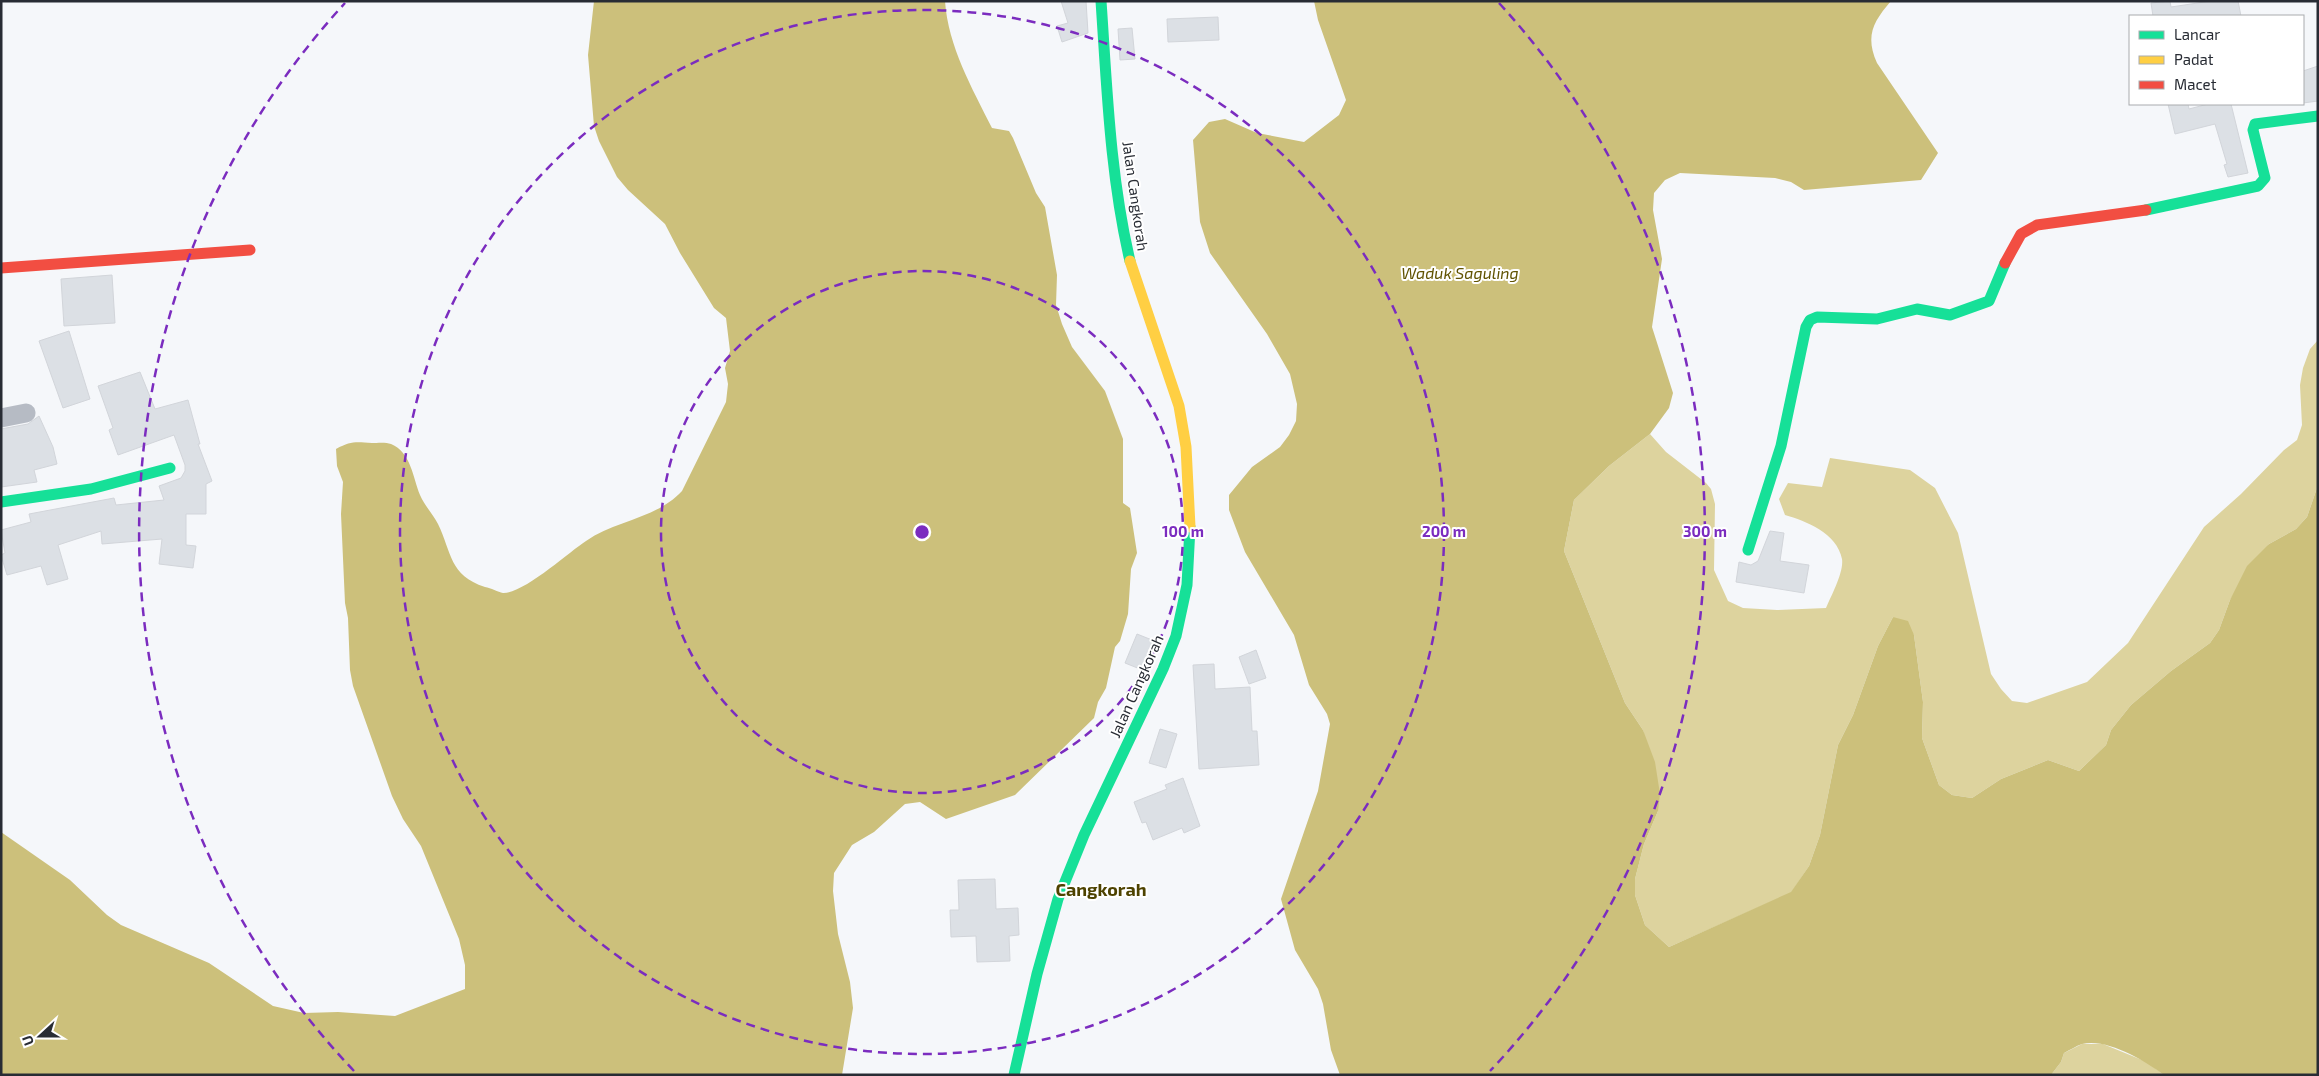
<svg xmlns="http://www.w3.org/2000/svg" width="2319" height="1076" font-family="'Exo 2',sans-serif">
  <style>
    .forest { fill: #ddd39e }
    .water { fill: #ccc07b }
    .building { fill: #dce0e5; stroke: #d2d5da }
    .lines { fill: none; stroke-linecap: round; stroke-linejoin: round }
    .street { stroke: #b6bbc4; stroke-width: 19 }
    .fast { stroke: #16e098; stroke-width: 11 }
    .slow { stroke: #ffcf43; stroke-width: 11 }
    .jam { stroke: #f24e42; stroke-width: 11 }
    .ring { fill: none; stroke: #7b2cbf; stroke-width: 2.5; stroke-dasharray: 9 6 }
    .labels { text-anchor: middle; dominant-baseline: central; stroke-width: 4; stroke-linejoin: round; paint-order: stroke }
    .street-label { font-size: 15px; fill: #282c34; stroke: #fff }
    .water-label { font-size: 16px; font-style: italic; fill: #615302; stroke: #fff }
    .quarter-label { font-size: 18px; font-weight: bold; fill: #4e4300; stroke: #fff }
    .centre { fill: #7b2cbf; stroke: #fff; stroke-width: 2.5 }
    .ring-label { font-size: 15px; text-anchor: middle; font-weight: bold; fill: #7b2cbf; stroke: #fff; stroke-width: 4; stroke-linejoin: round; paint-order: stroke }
  </style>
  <rect width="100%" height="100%" fill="#f5f7fa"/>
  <path class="forest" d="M 2318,340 L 2318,485 L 2307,517 L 2296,529 L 2269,544 L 2230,600 L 2219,630 L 2210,643 L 2171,671 L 2131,705 L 2111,730 L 2106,745 L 2079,771 L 2048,760 L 2001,779 L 1972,798 L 1952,795 L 1939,785 L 1922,738 L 1923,702 L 1914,635 L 1893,617 L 1878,646 L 1853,715 L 1838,745 L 1820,835 L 1809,866 L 1791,893 L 1669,947 L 1645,925 L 1635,895 L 1635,879 L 1644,844 L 1658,811 L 1643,730 L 1625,703 L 1564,551 L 1574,500 L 1609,466 L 1650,434 L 1666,452 L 1706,483 L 1711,489 L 1715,504 L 1714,570 L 1728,601 L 1743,608 L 1777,610 L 1826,608 C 1831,596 1844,572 1842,559 C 1837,533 1806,521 1785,515 L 1779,499 L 1788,483 L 1822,487 L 1830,458 L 1910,470 L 1935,488 L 1958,533 L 1991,674 L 2001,689 L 2012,701 L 2027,703 L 2087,682 L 2128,643 L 2204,527 L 2241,494 L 2284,450 L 2297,440 L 2302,425 L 2300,385 L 2303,368 L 2310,349 Z
    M 2082,1044 L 2103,1044 L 2147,1062 L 2164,1075 L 2051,1075 L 2061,1062 L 2064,1053 Z"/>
  <path class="water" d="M 594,1 L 945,1 C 948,46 972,88 992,128 L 1009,131 L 1013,138 L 1036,193 L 1045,207 L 1057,275 L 1056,305 L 1062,324 L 1072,347 L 1105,391 L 1123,439 L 1123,503 L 1130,508 L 1137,553 L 1131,569 L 1128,614 L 1120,641 L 1115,647 L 1106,688 L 1098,702 L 1094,718 L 1015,795 L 946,819 L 920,802 L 905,804 L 874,832 L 852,845 L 834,873 L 833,891 L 838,934 L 850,982 L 853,1008 L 842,1075 L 1,1075 L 1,832 L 70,880 L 107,915 L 121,925 L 209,963 L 273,1006 L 304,1013 L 338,1012 L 395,1016 L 465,989 L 465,965 L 459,939 L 421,846 L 403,819 L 392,796 L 353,686 L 350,670 L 348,618 L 345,603 L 341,514 L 343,482 L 337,466 L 336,449 C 351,441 355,442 372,443 C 377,443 386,442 391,444 C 411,452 413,478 420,495 C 424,505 433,514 438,524 C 452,553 449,575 485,587 C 491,588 498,592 503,593 C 523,594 569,552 586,541 C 616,520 656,519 682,491 L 726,402 L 728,384 L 725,368 L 730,351 L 726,318 L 714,308 L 680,253 L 665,224 L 628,190 L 617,177 L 599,141 L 594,126 L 588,55 Z
    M 1314,1 L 1891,1 C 1873,22 1865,36 1877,63 L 1938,153 L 1921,180 L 1804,190 L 1791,182 L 1775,178 L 1680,173 L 1665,180 L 1654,193 L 1653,210 L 1662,259 L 1652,327 L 1673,393 L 1669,408 L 1650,434 L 1609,466 L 1574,500 L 1564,551 L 1625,703 L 1643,730 L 1655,762 L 1660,794 L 1658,811 L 1644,844 L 1635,879 L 1635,895 L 1645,925 L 1669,947 L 1791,892 L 1809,866 L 1820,835 L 1838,745 L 1853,715 L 1878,646 L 1893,617 L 1908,621 L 1914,635 L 1923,702 L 1922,738 L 1939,785 L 1952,795 L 1972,798 L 2001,779 L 2048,760 L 2079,771 L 2106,745 L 2111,730 L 2131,705 L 2171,671 L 2210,643 L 2219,630 L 2230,600 L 2247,566 L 2269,544 L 2296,529 L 2307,517 L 2318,485 L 2318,1075 L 2164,1075 C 2144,1060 2107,1038 2082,1044 C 2076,1046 2070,1050 2064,1053 L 2061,1062 L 2051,1075 L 1340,1075 L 1331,1050 L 1323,1004 L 1318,989 L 1295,950 L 1281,899 L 1318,791 L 1330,724 L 1327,714 L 1309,685 L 1294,635 L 1245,552 L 1229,510 L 1229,495 L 1252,467 L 1280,447 L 1289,435 L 1296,421 L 1297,404 L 1290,374 L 1267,334 L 1210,253 L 1200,222 L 1193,140 L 1209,122 L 1225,119 L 1257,133 L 1304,142 L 1339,115 L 1346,100 L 1318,20 Z"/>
  <path class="building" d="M 1061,1 L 1086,1 L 1088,33 L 1062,42 L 1057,26 L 1068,23 Z
    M 2170,1 L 2171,7 L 2211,1 L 2238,1 L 2241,16 L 2153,16 L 2151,3 Z
    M 1218,17 L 1219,40 L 1168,42 L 1167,19 Z
    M 1132,28 L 1135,59 L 1120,60 L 1118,29 Z
    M 2318,66 L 2318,101 L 2303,103 L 2303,71 Z
    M 2168,104 L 2188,104 L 2189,109 L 2208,104 L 2231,104 L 2248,173 L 2228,177 L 2224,165 L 2227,164 L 2215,124 L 2175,134 Z
    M 112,275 L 115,323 L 64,326 L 61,279 Z
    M 69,331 L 90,399 L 63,408 L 39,341 Z
    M 140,372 L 155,409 L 188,400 L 200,444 L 198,444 L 212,481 L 206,484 L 206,514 L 186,514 L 186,545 L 196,546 L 193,568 L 159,564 L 162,539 L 102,544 L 101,531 L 58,545 L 68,579 L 47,585 L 41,566 L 7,575 L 1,555 L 5,553 L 1,530 L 31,522 L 29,514 L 114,498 L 116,505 L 164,500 L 159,486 L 181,478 L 185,471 L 185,465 L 174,435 L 118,455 L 109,430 L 113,428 L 98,386 Z
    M 39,416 L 53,447 L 57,464 L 34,470 L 37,482 L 1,487 L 1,429 L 28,424 Z
    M 1770,531 L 1784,533 L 1780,561 L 1809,565 L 1804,593 L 1736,582 L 1739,562 L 1751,565 L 1758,561 Z
    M 1137,634 L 1157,642 L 1145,671 L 1125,663 Z
    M 1256,650 L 1266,678 L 1249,684 L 1239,657 Z
    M 1214,664 L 1215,689 L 1250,687 L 1252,731 L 1257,731 L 1259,765 L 1199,769 L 1193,665 Z
    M 1160,729 L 1177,734 L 1166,768 L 1149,763 Z
    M 1183,778 L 1200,826 L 1184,833 L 1182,828 L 1153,840 L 1146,822 L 1142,823 L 1134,802 L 1167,789 L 1165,785 Z
    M 995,879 L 996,909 L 1018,908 L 1019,935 L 1009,936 L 1010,961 L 977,962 L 976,936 L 951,937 L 950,910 L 959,910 L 958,880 Z"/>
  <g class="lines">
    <path class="street" d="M 1,418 L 26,413"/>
    <path class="fast" d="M 1101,1 C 1107,88 1110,176 1130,261
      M 2146,210 L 2258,186 L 2265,178 L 2253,130 L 2255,124 L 2318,116
      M 1,502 L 91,489 L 170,468
      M 1748,550 L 1781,446 L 1806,327 L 1810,320 L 1817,317 L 1877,319 L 1917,309 L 1950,315 L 1989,301 L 2005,263
      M 1014,1075 L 1037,974 L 1058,899 L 1084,835 L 1163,669 L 1176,636 L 1187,585 L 1190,527"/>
    <path class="slow" d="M 1130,261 L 1179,406 L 1186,447 L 1190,527"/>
    <path class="jam" d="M 2005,263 L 2021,234 L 2037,225 L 2146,210
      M 1,268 L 250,250"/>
  </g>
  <g class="ring">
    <circle cx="922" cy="532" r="261"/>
    <circle cx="922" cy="532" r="522"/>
    <path d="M354 1071A783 783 0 0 1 345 3M1499 3A783 783 0 0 1 1490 1071"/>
  </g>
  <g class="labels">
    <g class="street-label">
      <text transform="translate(1136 196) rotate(82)">Jalan Cangkorah</text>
      <text transform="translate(1136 686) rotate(-66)">Jalan Cangkorah</text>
    </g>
    <g class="water-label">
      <text x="1460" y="272">Waduk Saguling</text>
    </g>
    <g class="quarter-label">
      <text x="1101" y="889">Cangkorah</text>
    </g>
  </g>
  <circle cx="922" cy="532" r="8" class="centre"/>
  <g class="ring-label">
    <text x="1183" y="537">100 m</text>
    <text x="1444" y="537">200 m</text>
    <text x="1705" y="537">300 m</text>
  </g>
  <rect width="2319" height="1076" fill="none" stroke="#282c34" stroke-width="5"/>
  <rect x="2129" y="15" width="175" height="90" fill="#ffffff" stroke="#a9abae"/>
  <rect x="2139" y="31" width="25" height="8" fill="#16e098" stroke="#a9abae"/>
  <text x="2174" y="40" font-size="15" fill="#282c34">Lancar</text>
  <rect x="2139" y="56" width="25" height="8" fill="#ffcf43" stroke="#a9abae"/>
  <text x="2174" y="65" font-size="15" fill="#282c34">Padat</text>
  <rect x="2139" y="81" width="25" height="8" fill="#f24e42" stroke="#a9abae"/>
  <text x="2174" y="90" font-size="15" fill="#282c34">Macet</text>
  <g transform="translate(40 1036) rotate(249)" stroke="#ffffff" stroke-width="4" paint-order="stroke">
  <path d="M0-4L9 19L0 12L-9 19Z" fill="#282c34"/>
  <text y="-8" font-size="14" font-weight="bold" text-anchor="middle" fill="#282c34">U</text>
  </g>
</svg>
